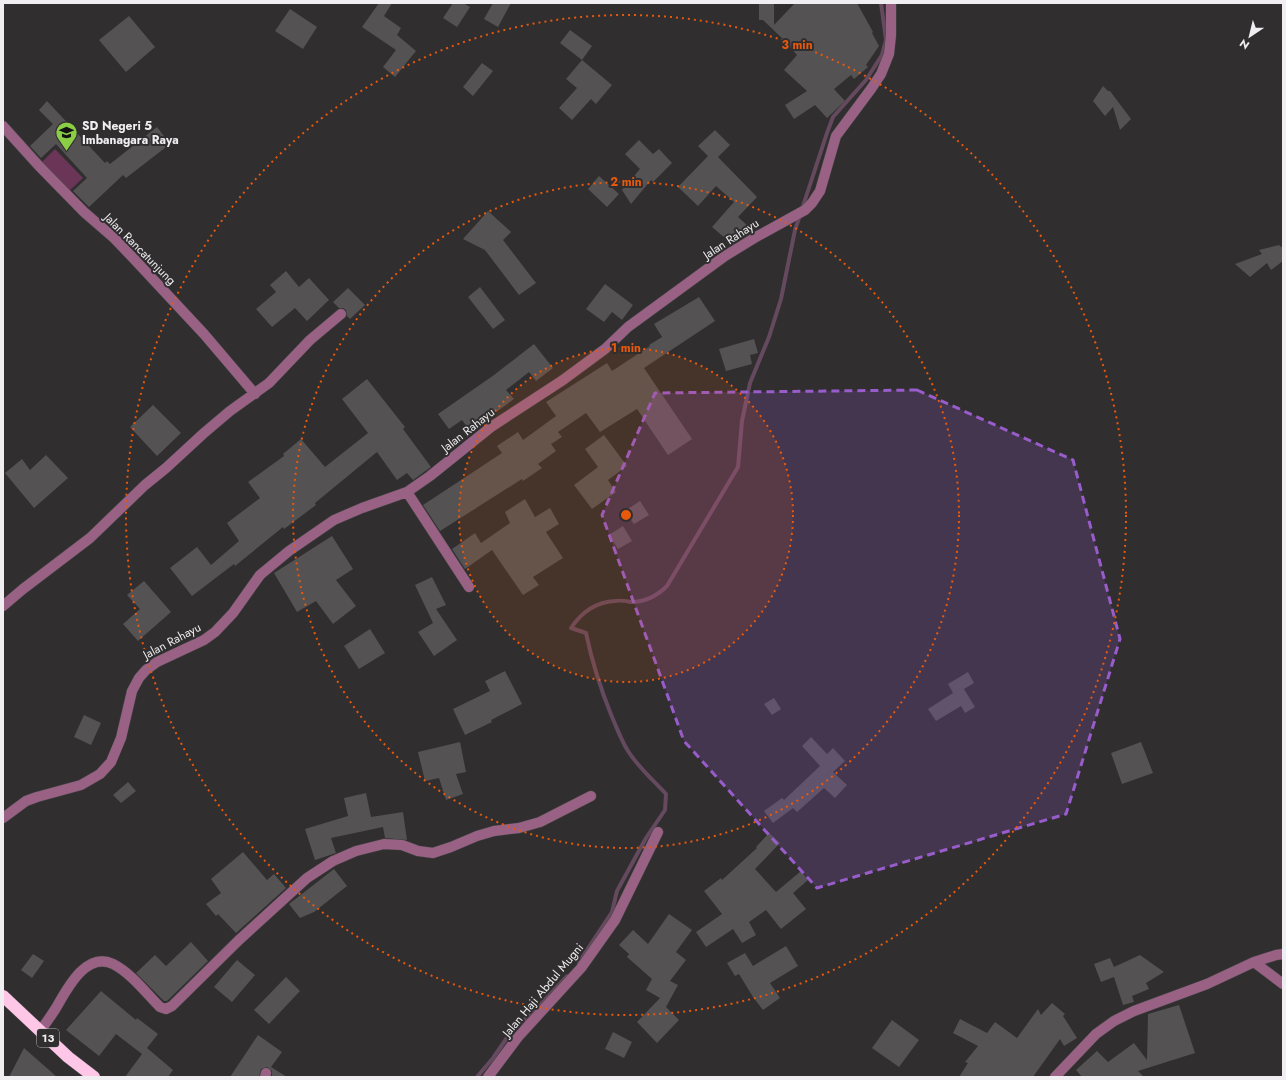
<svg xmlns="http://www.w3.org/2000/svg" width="1286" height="1080" font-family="Jost,sans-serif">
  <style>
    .green { fill: #6b3558 }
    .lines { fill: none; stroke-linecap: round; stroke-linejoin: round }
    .stream { stroke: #65495e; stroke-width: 4 }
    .building { fill: #555254 }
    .minor-casing { stroke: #4b494a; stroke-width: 11 }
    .highway-casing { stroke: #4b494a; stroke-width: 13 }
    .minor { stroke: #996285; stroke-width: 10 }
    .highway { stroke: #fec7e8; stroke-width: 12 }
    .marked { fill: #985ccb; fill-opacity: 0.2; stroke: #985ccb; stroke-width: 3; stroke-dasharray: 8 5; stroke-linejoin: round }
    .ring { fill: none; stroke: #e8590c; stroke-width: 2; stroke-dasharray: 2 4 }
    .labels { text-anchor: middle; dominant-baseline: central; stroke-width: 4; stroke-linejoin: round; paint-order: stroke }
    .shield { fill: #302e2f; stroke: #b6b4b6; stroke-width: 1 }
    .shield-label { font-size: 11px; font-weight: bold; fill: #f0eef0 }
    .poi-label { font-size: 12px; font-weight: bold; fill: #f0eef0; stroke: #302e2f; text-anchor: start }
    .street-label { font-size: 12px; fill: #f0eef0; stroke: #302e2f }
    .centre { fill: #e8590c; stroke: #302e2f; stroke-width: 2 }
    .ring-label { font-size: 12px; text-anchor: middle; font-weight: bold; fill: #e8590c; stroke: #302e2f; stroke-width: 4; stroke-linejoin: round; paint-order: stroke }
  </style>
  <rect width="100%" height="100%" fill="#302e2f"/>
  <path class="green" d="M 55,149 L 83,178 L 68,192 L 41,163 Z"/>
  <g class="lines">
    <path class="stream" d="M 802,209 L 827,133 L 833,117 L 866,80 L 882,55 L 886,40 L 881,3
      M 579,962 L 612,912 L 617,891 L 646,838 L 665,810 L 666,794 C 653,780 638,767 628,751 C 621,740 617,728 612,717 C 601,690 592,662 586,633 L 571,628 C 581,613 596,602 615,601 C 620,600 626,601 631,602 C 646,602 657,596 667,586 L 738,467 L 742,421 L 750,383 L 769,337 L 781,299 L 795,230 L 800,215
      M 477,1077 L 493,1058 L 511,1032 L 540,1005 L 567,976"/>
  </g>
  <path class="building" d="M 379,3 L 392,3 L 384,16 L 401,28 L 397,35 L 416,51 L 395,77 L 383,67 L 396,50 L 362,27 Z
    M 453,3 L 463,3 L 470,7 L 457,27 L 443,18 Z
    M 493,3 L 511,3 L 498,27 L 484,19 Z
    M 759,3 L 774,3 L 774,25 L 795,3 L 857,3 L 873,32 L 872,33 L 879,46 L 866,65 L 868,67 L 854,79 L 851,75 L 834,89 L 845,101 L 827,118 L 815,105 L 794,119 L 785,105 L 807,91 L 784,70 L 797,55 L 784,40 L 763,20 L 759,20 Z
    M 290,9 L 317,27 L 303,49 L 275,31 Z
    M 129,16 L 155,47 L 126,72 L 99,40 Z
    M 570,30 L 592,46 L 582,60 L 560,43 Z
    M 582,60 L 612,85 L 596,104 L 591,99 L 572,120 L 559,108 L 577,88 L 566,79 Z
    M 482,63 L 493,71 L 473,96 L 463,87 Z
    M 1103,86 L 1108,91 L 1110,91 L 1131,119 L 1120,130 L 1113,107 L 1105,116 L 1093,101 Z
    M 47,101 L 105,163 L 107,161 L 110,164 L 157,127 L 170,144 L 126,178 L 123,175 L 89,207 L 73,191 L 87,178 L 56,144 L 41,158 L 30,146 L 53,124 L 39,110 Z
    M 715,130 L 730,145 L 718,157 L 757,197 L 738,217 L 748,226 L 732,244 L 712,227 L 734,202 L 716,186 L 698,206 L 678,187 L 708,156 L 698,146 Z
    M 639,140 L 653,154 L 659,149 L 672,163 L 653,182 L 651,180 L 631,204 L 622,190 L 640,169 L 625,154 Z
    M 599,176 L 619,194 L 607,207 L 588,189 Z
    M 488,211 L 511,232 L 503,240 L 536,283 L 519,295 L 485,250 L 463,239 Z
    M 1279,245 L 1281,247 L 1283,246 L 1283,261 L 1271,270 L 1267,263 L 1250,277 L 1235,264 L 1262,254 L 1259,250 Z
    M 286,271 L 299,287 L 309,278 L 329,300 L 307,321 L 295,308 L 272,327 L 256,309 L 276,292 L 270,285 Z
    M 605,284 L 633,305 L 622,320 L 612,312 L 604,322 L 586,309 Z
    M 480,287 L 505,320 L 493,329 L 468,297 Z
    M 348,288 L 365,305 L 350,319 L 347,316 L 346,310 L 343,308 L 339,308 L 333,302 Z
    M 699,297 L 715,321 L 644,368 L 692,439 L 668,455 L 637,409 L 600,432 L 586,413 L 558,432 L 562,437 L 551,444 L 556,451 L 538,464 L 542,468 L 523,481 L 522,479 L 440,531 L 423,505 L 502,453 L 497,446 L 518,432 L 523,440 L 556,416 L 546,402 L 607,363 L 612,371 L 650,346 L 649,345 L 662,337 L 654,324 Z
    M 754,339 L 758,353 L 750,355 L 752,364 L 726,371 L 719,349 Z
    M 534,344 L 553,368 L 536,381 L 529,372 L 506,390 L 514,399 L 470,431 L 462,420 L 449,429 L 438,414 L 494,375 Z
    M 367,379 L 405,427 L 403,429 L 431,467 L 413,480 L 407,473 L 397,480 L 377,452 L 315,503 L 316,505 L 284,529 L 283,527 L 235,566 L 234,564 L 192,596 L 170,568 L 197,547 L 211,565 L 239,541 L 227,523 L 260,498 L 248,482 L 284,456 L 283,454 L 301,439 L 325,467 L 368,433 L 342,399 Z
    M 153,405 L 181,433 L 157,456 L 130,427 Z
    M 604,435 L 627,466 L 608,480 L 616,492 L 592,509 L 574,485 L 598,467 L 585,449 Z
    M 46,455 L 68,478 L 34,508 L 5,473 L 22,459 L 30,470 Z
    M 525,499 L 535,517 L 550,508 L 559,524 L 546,532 L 563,558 L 533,577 L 539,585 L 523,595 L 492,550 L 465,569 L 452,549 L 475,533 L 481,543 L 510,523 L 505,512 Z
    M 640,501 L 649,515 L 634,524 L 625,511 Z
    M 623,526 L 632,541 L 618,549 L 609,535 Z
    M 332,536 L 353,569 L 336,580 L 356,606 L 333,624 L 316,601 L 297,612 L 274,573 Z
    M 432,577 L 446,605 L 436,609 L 457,640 L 434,656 L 418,632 L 433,623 L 415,585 Z
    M 144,581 L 171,612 L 138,641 L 123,624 L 140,609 L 127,595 Z
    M 370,629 L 385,653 L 359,669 L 344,646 Z
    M 505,671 L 522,704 L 491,720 L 492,722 L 465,735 L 453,709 L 490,691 L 485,681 Z
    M 968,672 L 974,683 L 964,689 L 975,707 L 965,713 L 961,706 L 936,721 L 928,709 L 953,693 L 948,684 Z
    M 774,698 L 781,709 L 772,715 L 764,704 Z
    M 84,715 L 101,723 L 91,745 L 74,737 Z
    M 811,737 L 827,754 L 833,748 L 845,761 L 833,772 L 847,785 L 835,798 L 824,788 L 797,812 L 793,808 L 773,823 L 764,811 L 782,798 L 784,800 L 820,766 L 802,746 Z
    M 460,742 L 466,772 L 456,774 L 463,794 L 446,800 L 439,778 L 425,781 L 418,752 Z
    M 1141,742 L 1153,773 L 1122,784 L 1111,753 Z
    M 128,782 L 136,791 L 121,803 L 113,795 Z
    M 366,793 L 371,817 L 403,812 L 407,840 L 385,838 L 383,827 L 331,838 L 336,853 L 315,860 L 305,829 L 348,816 L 344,798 Z
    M 769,833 L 780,843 L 755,869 L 776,892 L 801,871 L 808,880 L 793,893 L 806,909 L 781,929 L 766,910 L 749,922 L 756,935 L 742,943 L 733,929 L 706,947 L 696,932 L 722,914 L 704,891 L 721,878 L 722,880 L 757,848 L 756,847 Z
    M 243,852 L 267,880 L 274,874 L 286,888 L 236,933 L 218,914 L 216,916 L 206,904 L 221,893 L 211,879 Z
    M 334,869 L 347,886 L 314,912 L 300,918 L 289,904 Z
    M 669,914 L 692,930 L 676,952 L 686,960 L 670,981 L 678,985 L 666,1007 L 679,1020 L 657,1043 L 637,1022 L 660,998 L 646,990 L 652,979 L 627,957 L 629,954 L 619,945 L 633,930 L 648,944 Z
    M 191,942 L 208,961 L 167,1001 L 164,1001 L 136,973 L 155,955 L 166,966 Z
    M 786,946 L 798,966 L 770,983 L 780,998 L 763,1010 L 753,997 L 739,974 L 735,976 L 727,963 L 745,953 L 753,966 Z
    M 33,954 L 44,961 L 32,978 L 21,970 Z
    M 1140,955 L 1164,972 L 1146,983 L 1149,989 L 1132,996 L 1134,1002 L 1123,1005 L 1114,977 L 1101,982 L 1094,964 L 1110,958 L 1114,967 Z
    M 237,960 L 255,975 L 232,1002 L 214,987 Z
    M 286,977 L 300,991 L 269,1024 L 254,1010 Z
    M 101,991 L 136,1020 L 137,1018 L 158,1034 L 147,1048 L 173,1070 L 168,1077 L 125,1077 L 142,1054 L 116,1034 L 99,1056 L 66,1030 Z
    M 1052,1003 L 1065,1014 L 1063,1016 L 1077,1038 L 1064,1046 L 1060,1039 L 1033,1077 L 959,1077 L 968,1063 L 965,1062 L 978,1046 L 953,1033 L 960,1019 L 987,1033 L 995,1022 L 1017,1038 L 1038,1009 L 1041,1015 Z
    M 1179,1005 L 1195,1053 L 1138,1071 L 1144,1077 L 1082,1077 L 1076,1070 L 1097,1051 L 1108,1062 L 1134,1043 L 1147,1060 L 1148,1014 Z
    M 892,1020 L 919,1040 L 899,1067 L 872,1048 Z
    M 613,1032 L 632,1042 L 624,1058 L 605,1049 Z
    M 258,1035 L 282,1052 L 271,1067 L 287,1077 L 272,1077 L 272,1071 L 267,1067 L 261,1069 L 259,1077 L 230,1077 Z
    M 24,1048 L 57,1077 L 9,1077 Z"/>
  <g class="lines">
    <defs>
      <path id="minor" d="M 3,126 L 39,166 L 84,212 L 114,238 L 135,260 L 204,334 L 255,394
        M 407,492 L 469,587
        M 3,606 L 23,589 L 90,538 L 145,485 L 166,468 L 204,433 L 230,411 L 269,383 L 310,340 L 341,314
        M 3,818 L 26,801 L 37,797 L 81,785 L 100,774 L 111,762 L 121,738 L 132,691 L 139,678 L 146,670 L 157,662 L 204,640 L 215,632 L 233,613 L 260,575 L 289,551 L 334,520 L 362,508 L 407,492 L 430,476 L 491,427 L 563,380 L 605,349 L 628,327 L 725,256 L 756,237 L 805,210 L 812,203 L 820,191 L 836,136 L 871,89 L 881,74 L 889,54 L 891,35 L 891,3
        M 1254,962 L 1276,955 L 1283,954
        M 40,1031 C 46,1023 51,1016 56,1008 C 67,989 86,951 113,964 C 131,973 146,993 160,1007 L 166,1009 L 172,1006 L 239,940 L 307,878 L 333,861 L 356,851 L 384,844 L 402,845 L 418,851 L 433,853 L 451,847 L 477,836 L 494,831 L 519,828 L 540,822 L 591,796
        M 265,1077 L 266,1073
        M 488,1077 L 518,1037 L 581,968 L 615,920 L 658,832
        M 1055,1077 L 1096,1034 L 1114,1021 L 1134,1011 L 1207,984 L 1254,962 L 1283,984"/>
      <path id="highway" d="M 3,996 L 68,1057 L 94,1077"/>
    </defs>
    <use href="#minor" class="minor-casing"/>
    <use href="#highway" class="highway-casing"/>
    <use href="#minor" class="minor"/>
    <use href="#highway" class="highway"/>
  </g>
  <path class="marked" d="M 917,390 L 1073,460 L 1120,639 L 1066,814 L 817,888 L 684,741 L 602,515 L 655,393 Z"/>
  <circle cx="626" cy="515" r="167" fill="#e8590c" fill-opacity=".12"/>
  <g class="ring">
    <circle cx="626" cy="515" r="167"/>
    <circle cx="626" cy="515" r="333"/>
    <circle cx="626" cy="515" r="500"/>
  </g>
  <defs>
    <symbol id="school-pin" viewBox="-11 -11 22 30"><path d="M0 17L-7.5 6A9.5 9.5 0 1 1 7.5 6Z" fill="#8bce46" stroke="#302e2f"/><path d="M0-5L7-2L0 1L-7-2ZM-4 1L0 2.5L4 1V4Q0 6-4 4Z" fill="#111"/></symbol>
  </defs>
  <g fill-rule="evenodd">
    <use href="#school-pin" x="54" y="120" width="25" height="34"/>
  </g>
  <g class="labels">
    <rect class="shield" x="37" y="1029" width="22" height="18" rx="3"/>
    <g class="shield-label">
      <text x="48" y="1038">13</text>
    </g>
    <g class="poi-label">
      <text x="82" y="126">SD Negeri 5<tspan x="82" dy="14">Imbanagara Raya</tspan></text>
    </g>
    <g class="street-label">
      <text transform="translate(731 239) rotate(-33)">Jalan Rahayu</text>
      <text transform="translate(140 249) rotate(45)">Jalan Rancatunjung</text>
      <text transform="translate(468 430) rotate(-38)">Jalan Rahayu</text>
      <text transform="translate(172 641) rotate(-28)">Jalan Rahayu</text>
      <text transform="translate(543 990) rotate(-50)">Jalan Haji Abdul Mugni</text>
    </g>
  </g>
  <circle cx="626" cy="515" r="6" class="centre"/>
  <g class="ring-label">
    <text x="797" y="49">3 min</text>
    <text x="626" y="186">2 min</text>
    <text x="626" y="352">1 min</text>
  </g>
  <rect width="1286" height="1080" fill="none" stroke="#f0eef0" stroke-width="8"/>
  <g transform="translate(1250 36) rotate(215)" stroke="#302e2f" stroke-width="3" paint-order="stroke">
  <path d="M0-3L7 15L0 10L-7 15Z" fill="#f0eef0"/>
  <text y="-6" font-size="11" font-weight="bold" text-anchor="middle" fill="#f0eef0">N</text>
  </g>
</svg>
